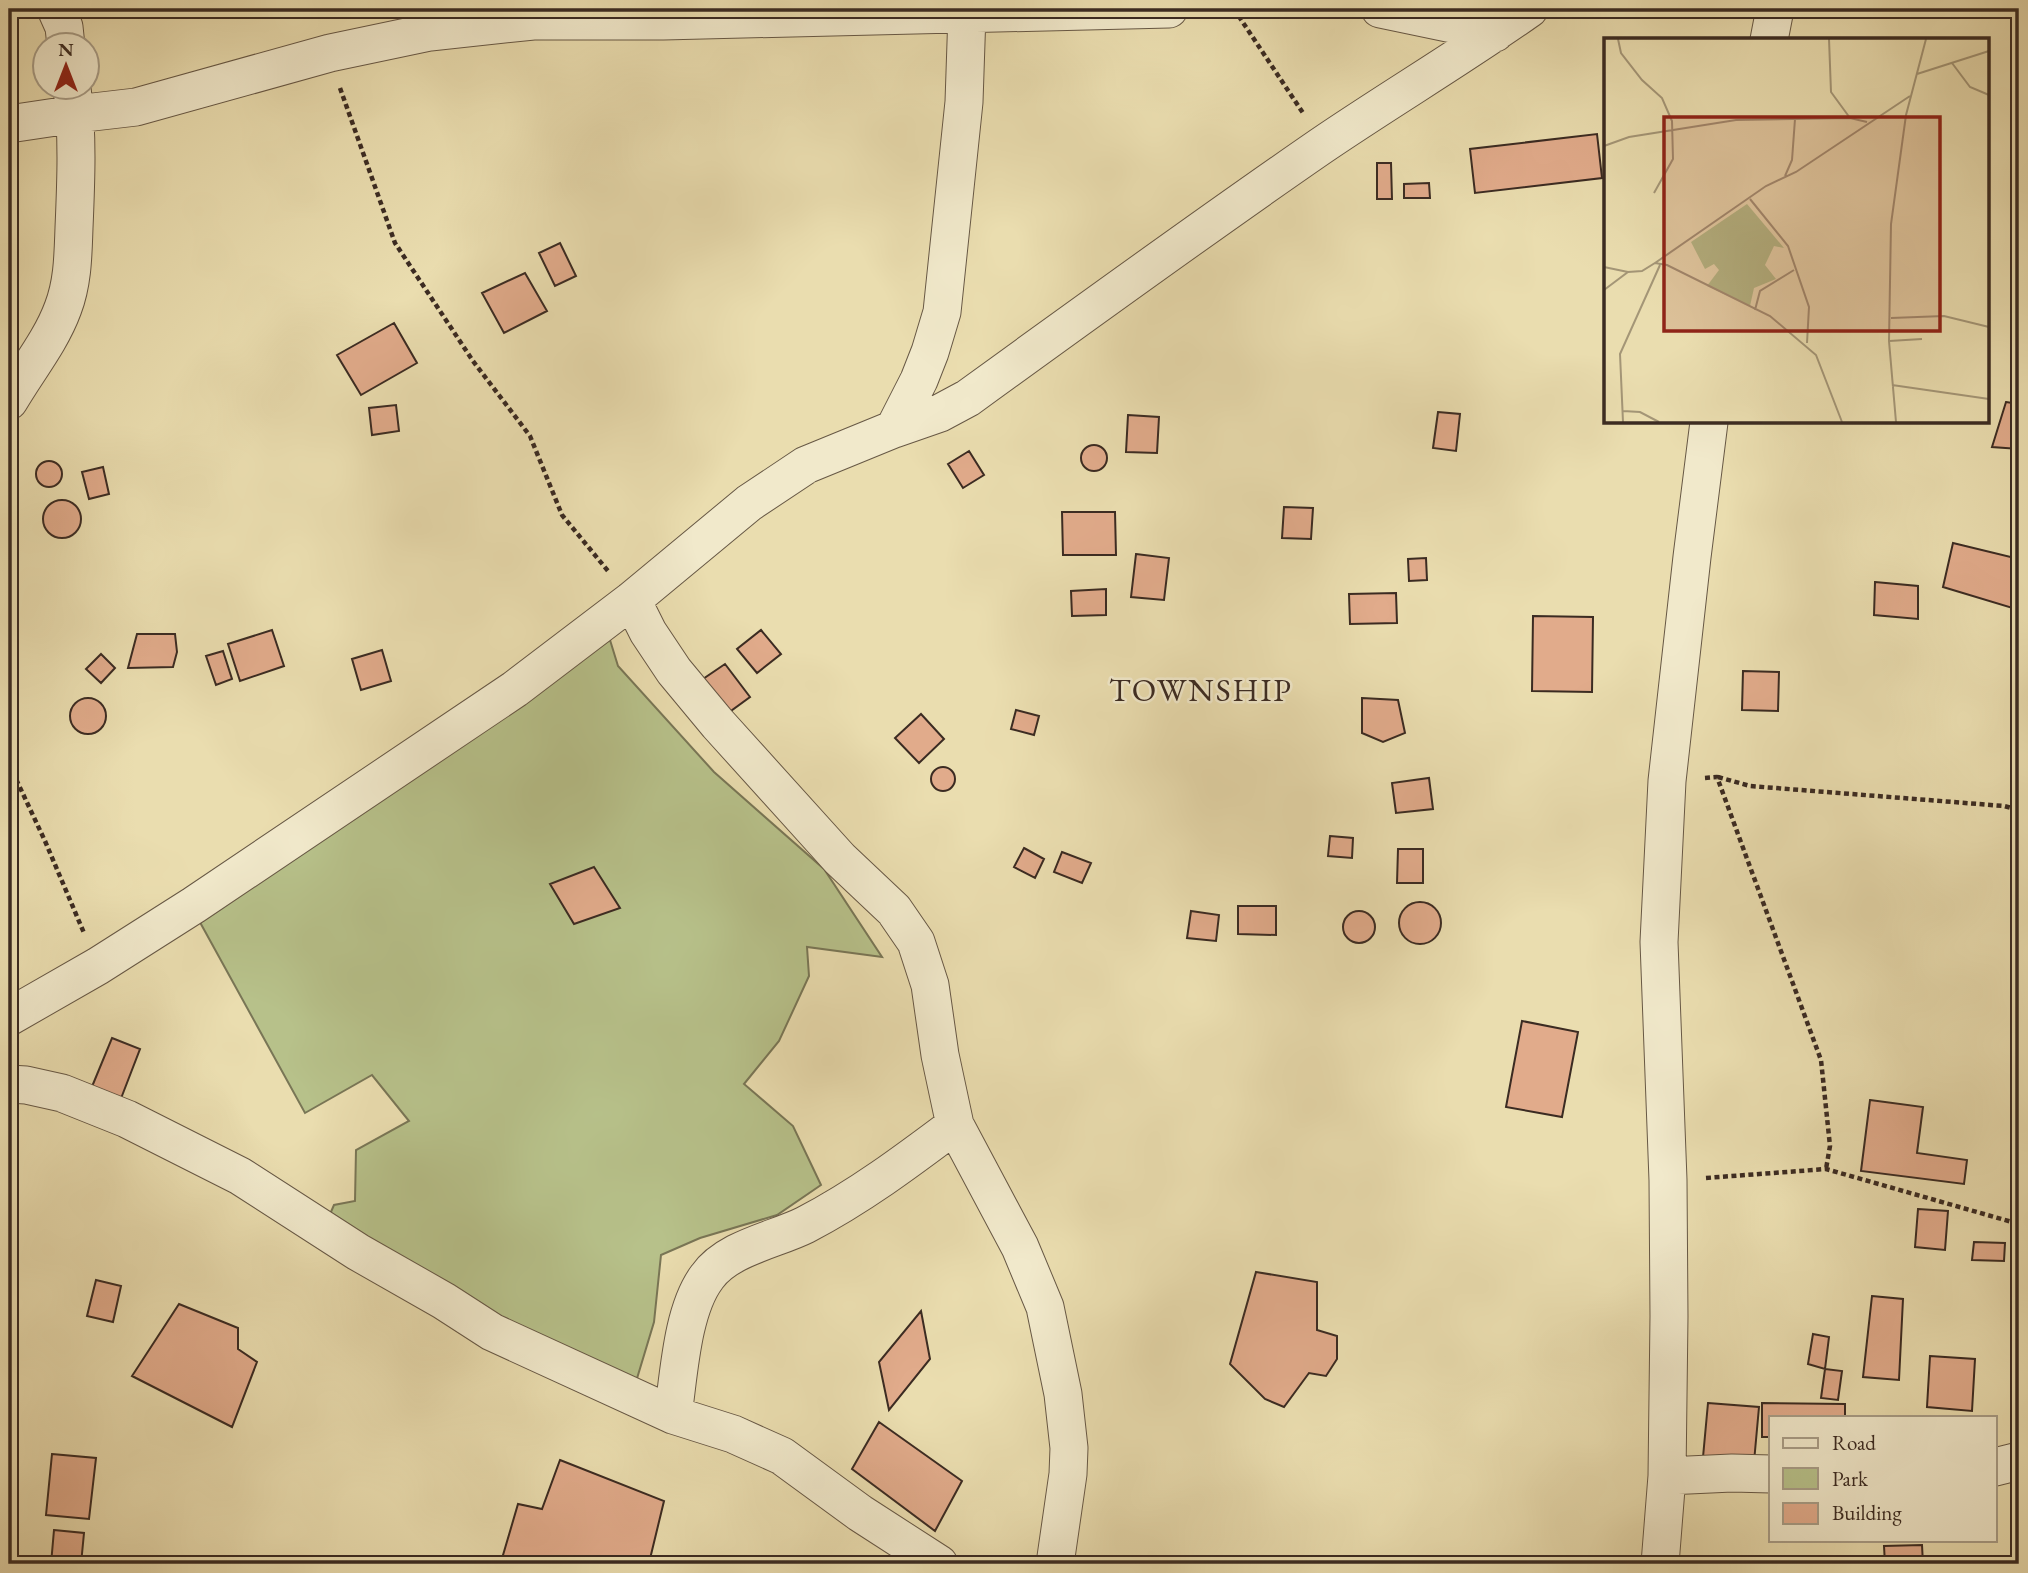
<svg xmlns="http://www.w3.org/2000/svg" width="2028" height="1573" font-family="'EB Garamond',serif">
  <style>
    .green { fill: #b7c18a; stroke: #797656; stroke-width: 2 }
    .building { fill: #e1ab8b; stroke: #3b2b22; stroke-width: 2 }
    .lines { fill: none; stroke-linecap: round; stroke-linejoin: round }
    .street-casing { stroke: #675845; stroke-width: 39 }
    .path { stroke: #3b2b22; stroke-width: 4.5; stroke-dasharray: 5 3.5; stroke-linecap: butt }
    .street { stroke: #f1e9cb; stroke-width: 37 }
    .labels { text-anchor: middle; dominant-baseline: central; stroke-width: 5; stroke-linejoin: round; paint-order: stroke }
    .quarter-label { font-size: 32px; letter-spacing: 2px; fill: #3b2b22; stroke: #f1e9cb }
    .inset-road { fill: none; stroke: #a49677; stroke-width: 2 }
    .view { fill: #8f2418; fill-opacity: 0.15; stroke: #8f2418; stroke-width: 3.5 }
    .inset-edge { fill: none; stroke: #3b2b22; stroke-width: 3.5 }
  </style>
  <rect width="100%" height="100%" fill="#eaddaf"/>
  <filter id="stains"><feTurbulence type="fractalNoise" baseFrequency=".00286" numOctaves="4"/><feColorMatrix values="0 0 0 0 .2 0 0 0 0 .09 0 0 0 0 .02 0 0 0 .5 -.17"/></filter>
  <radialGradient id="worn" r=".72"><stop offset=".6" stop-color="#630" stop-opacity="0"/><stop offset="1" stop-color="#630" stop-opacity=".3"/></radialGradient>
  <path class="green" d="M 610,640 L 618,666 L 714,772 L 824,869 L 882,957 L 807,947 L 809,976 L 779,1041 L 744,1084 L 793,1126 L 821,1185 L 777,1215 L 700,1238 L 661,1255 L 654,1322 L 635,1385 L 320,1237 L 334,1205 L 355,1201 L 356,1150 L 409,1121 L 372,1075 L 305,1113 L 196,915 Z"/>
  <path class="building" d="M 1597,134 L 1602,178 L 1475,193 L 1470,149 Z
    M 1377,163 L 1391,163 L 1392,199 L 1377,199 Z
    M 1429,183 L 1430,198 L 1404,198 L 1404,184 Z
    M 560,243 L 576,276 L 555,286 L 539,253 Z
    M 525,273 L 547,311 L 504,333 L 482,293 Z
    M 394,323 L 417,363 L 361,395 L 337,355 Z
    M 2006,402 L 2019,404 L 2019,449 L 1992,447 Z
    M 396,405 L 399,431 L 372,435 L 369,408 Z
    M 1438,412 L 1460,414 L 1456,451 L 1433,448 Z
    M 1128,415 L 1159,417 L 1157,453 L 1126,452 Z
    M1081 458a13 13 0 1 1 26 0a13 13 0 1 1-26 0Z
    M 969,451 L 984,475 L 963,488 L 948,464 Z
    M36 474a13 13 0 1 1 26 0a13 13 0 1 1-26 0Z
    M 103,467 L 109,494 L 89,499 L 82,472 Z
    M43 519a19 19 0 1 1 38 0a19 19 0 1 1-38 0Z
    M 1284,507 L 1313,508 L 1311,539 L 1282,538 Z
    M 1062,512 L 1115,512 L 1116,555 L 1063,555 Z
    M 1953,543 L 2019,559 L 2019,610 L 1943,587 Z
    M 1136,554 L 1169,558 L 1164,600 L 1131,597 Z
    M 1426,558 L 1427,580 L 1409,581 L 1408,559 Z
    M 1875,582 L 1918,586 L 1918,619 L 1874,615 Z
    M 1106,589 L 1106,615 L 1072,616 L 1071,591 Z
    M 1396,593 L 1397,623 L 1350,624 L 1349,594 Z
    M 1533,616 L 1593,617 L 1592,692 L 1532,691 Z
    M 272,630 L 284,666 L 240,681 L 228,644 Z
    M 761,630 L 781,654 L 757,673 L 737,649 Z
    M 137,634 L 175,634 L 177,652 L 173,667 L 128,668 Z
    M 382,650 L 391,681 L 361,690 L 352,659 Z
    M 223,651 L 232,679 L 216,685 L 206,656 Z
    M 101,654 L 115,668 L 101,683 L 86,669 Z
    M 725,664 L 750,697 L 728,713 L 703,679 Z
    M 1743,671 L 1779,672 L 1778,711 L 1742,710 Z
    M70 716a18 18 0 1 1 36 0a18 18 0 1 1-36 0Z
    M 1362,698 L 1398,700 L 1405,733 L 1383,742 L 1362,733 Z
    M 1016,710 L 1039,716 L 1034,735 L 1011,729 Z
    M 921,714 L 944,739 L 919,763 L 895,738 Z
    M931 779a12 12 0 1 1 24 0a12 12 0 1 1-24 0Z
    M 1429,778 L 1433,809 L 1396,813 L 1392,783 Z
    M 1330,836 L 1353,838 L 1352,858 L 1328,856 Z
    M 1024,848 L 1044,859 L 1035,878 L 1014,867 Z
    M 1398,849 L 1423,849 L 1423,883 L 1397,883 Z
    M 1062,852 L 1091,863 L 1082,883 L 1054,872 Z
    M 594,867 L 620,908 L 574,924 L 550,884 Z
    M1399 923a21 21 0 1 1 42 0a21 21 0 1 1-42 0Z
    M 1238,906 L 1276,906 L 1276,935 L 1238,934 Z
    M1343 927a16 16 0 1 1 32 0a16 16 0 1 1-32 0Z
    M 1191,911 L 1219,915 L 1216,941 L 1187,938 Z
    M 1522,1021 L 1578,1032 L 1562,1117 L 1506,1107 Z
    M 112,1038 L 140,1049 L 120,1101 L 91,1089 Z
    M 1870,1100 L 1923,1107 L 1917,1153 L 1967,1160 L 1964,1184 L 1861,1171 Z
    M 1918,1209 L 1948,1211 L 1945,1250 L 1915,1247 Z
    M 1974,1242 L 2005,1243 L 2004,1261 L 1972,1260 Z
    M 1256,1272 L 1317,1282 L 1317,1330 L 1337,1336 L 1337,1359 L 1326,1376 L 1309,1373 L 1284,1407 L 1265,1399 L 1230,1364 Z
    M 96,1280 L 121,1286 L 113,1322 L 87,1316 Z
    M 1872,1296 L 1903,1299 L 1899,1380 L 1863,1377 Z
    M 179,1304 L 238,1328 L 238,1349 L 257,1362 L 232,1427 L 132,1376 Z
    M 921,1311 L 930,1359 L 889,1410 L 879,1362 Z
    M 1813,1334 L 1829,1337 L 1825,1369 L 1808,1364 Z
    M 1930,1356 L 1975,1359 L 1972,1411 L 1927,1407 Z
    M 1825,1369 L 1842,1371 L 1838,1400 L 1821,1398 Z
    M 1708,1403 L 1759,1407 L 1753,1473 L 1702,1468 Z
    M 1762,1403 L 1845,1404 L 1845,1417 L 1771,1417 L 1771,1437 L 1762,1437 Z
    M 879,1422 L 962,1481 L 935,1531 L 852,1469 Z
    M 52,1454 L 96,1458 L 89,1519 L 46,1515 Z
    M 560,1460 L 664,1501 L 649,1563 L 625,1558 L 622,1564 L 502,1564 L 501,1562 L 518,1504 L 542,1509 Z
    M 54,1530 L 84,1533 L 81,1564 L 51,1564 Z
    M 1922,1545 L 1923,1564 L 1885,1564 L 1884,1546 Z"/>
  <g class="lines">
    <defs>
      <path id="street" d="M 56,9 L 64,27 L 66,46
        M 1380,9 L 1495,33
        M 1769,40 L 1775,9
        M 9,124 L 76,114 L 136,107 L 330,53 L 430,32 L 533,21 L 663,21 L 1169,9
        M 9,401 C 27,370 51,341 63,308 C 73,282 73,254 74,228 C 76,181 78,134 72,88
        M 894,429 L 919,380 L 930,352 L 942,312 L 964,102 L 967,13
        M 632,600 L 648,632 L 674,671 L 718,724 L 840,859 L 894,910 L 916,942 L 930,985 L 940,1055 L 955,1125 L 1020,1247 L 1045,1307 L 1063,1394 L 1069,1448 L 1068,1474 L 1055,1564
        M 9,1017 L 98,966 L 194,905 L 515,689 L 632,600 L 749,503 L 806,465 L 894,429 L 940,413 L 968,398 C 1085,313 1202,228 1321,146 C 1390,99 1461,57 1529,9
        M 9,1084 L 26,1085 L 62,1093 L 127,1119 L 240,1176 L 358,1252 L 444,1301 L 492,1332 L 673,1415 L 733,1434 L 782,1456 L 860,1513 L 939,1564
        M 673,1415 C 679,1374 682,1310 707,1277 C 727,1248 775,1240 805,1225 C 859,1197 907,1161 955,1125
        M 1995,1467 L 2019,1461
        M 1667,1476 L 1732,1473 L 1771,1474
        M 1660,1564 L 1667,1476 L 1669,1316 L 1668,1180 L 1659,942 L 1667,781 L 1692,557 L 1709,422"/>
    </defs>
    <use href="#street" class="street-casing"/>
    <path class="path" d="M 1234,9 L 1303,113
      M 340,88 L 395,243 L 473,361 L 530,436 L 562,515 L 608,571
      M 9,764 L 45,841 L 84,933
      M 1718,777 L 1750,786 L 2004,806 L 2019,810
      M 1705,778 L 1717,777 L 1821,1060 L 1830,1146 L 1826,1169
      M 1706,1178 L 1826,1169 L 2019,1224"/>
    <use href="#street" class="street"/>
  </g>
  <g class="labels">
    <g class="quarter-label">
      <text x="1201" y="690">TOWNSHIP</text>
    </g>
  </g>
  <g transform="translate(1604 38)">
    <rect width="385" height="385" fill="#eaddaf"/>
    <path d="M 143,166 L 180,210 L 170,208 L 161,227 L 172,241 L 150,250 L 146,268 L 103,248 L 115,232 L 110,226 L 101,231 L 87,204 Z" fill="#b7c18a"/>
    <path class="inset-road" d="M 14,1 L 17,15 L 38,42 L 58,60 L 68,83 L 69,121 L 50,155M 225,1 L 227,54 L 246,80M 348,25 L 366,49 L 385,57M 313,36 L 385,13M 0,108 L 25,99 L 132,82 L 246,80 L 263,84M 181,138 L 188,122 L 191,81M 146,161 L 184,208 L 205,269 L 203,305M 51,225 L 162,148 L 192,134 L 306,58M 0,229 L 24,234M 0,252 L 24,234 L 38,233 L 51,225 L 63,227 L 166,278 L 212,317 L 238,384M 151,272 L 156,253 L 190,232M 287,280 L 340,278 L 385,289M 285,303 L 318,301M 288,347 L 385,361M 19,373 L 36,374 L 55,384M 19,384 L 16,316 L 56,227M 292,384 L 285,303 L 287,186 L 302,77 L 322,1"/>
    <path class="view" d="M 60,79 L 336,79 L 336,293 L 60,293 Z"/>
    <rect width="385" height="385" class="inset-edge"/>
  </g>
  <rect width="2028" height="1573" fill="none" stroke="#eaddaf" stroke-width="35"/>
  <rect x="10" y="10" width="2007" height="1552" fill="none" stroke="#3b2b22" stroke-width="3.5"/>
  <rect x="18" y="18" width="1993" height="1538" fill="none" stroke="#3b2b22" stroke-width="2"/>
  <rect x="1769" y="1416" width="228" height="126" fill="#f1e9cb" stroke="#a89d87" stroke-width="2"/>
  <rect x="1783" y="1438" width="35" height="10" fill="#f1e9cb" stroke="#a89d87" stroke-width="2"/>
  <text x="1832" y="1450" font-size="21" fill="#3b2b22">Road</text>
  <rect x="1783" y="1468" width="35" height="21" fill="#b7c18a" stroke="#a89d87" stroke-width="2"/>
  <text x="1832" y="1486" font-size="21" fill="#3b2b22">Park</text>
  <rect x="1783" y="1503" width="35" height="21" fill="#e1ab8b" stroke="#a89d87" stroke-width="2"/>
  <text x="1832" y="1520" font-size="21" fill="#3b2b22">Building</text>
  <g transform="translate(66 66)"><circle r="33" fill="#f1e9cb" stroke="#a89d87" stroke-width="2"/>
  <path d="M0-5L12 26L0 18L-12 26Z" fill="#8f2418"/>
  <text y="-10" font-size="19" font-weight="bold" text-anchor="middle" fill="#3b2b22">N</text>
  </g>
  <rect width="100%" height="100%" filter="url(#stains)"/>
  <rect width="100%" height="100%" fill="url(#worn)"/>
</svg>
